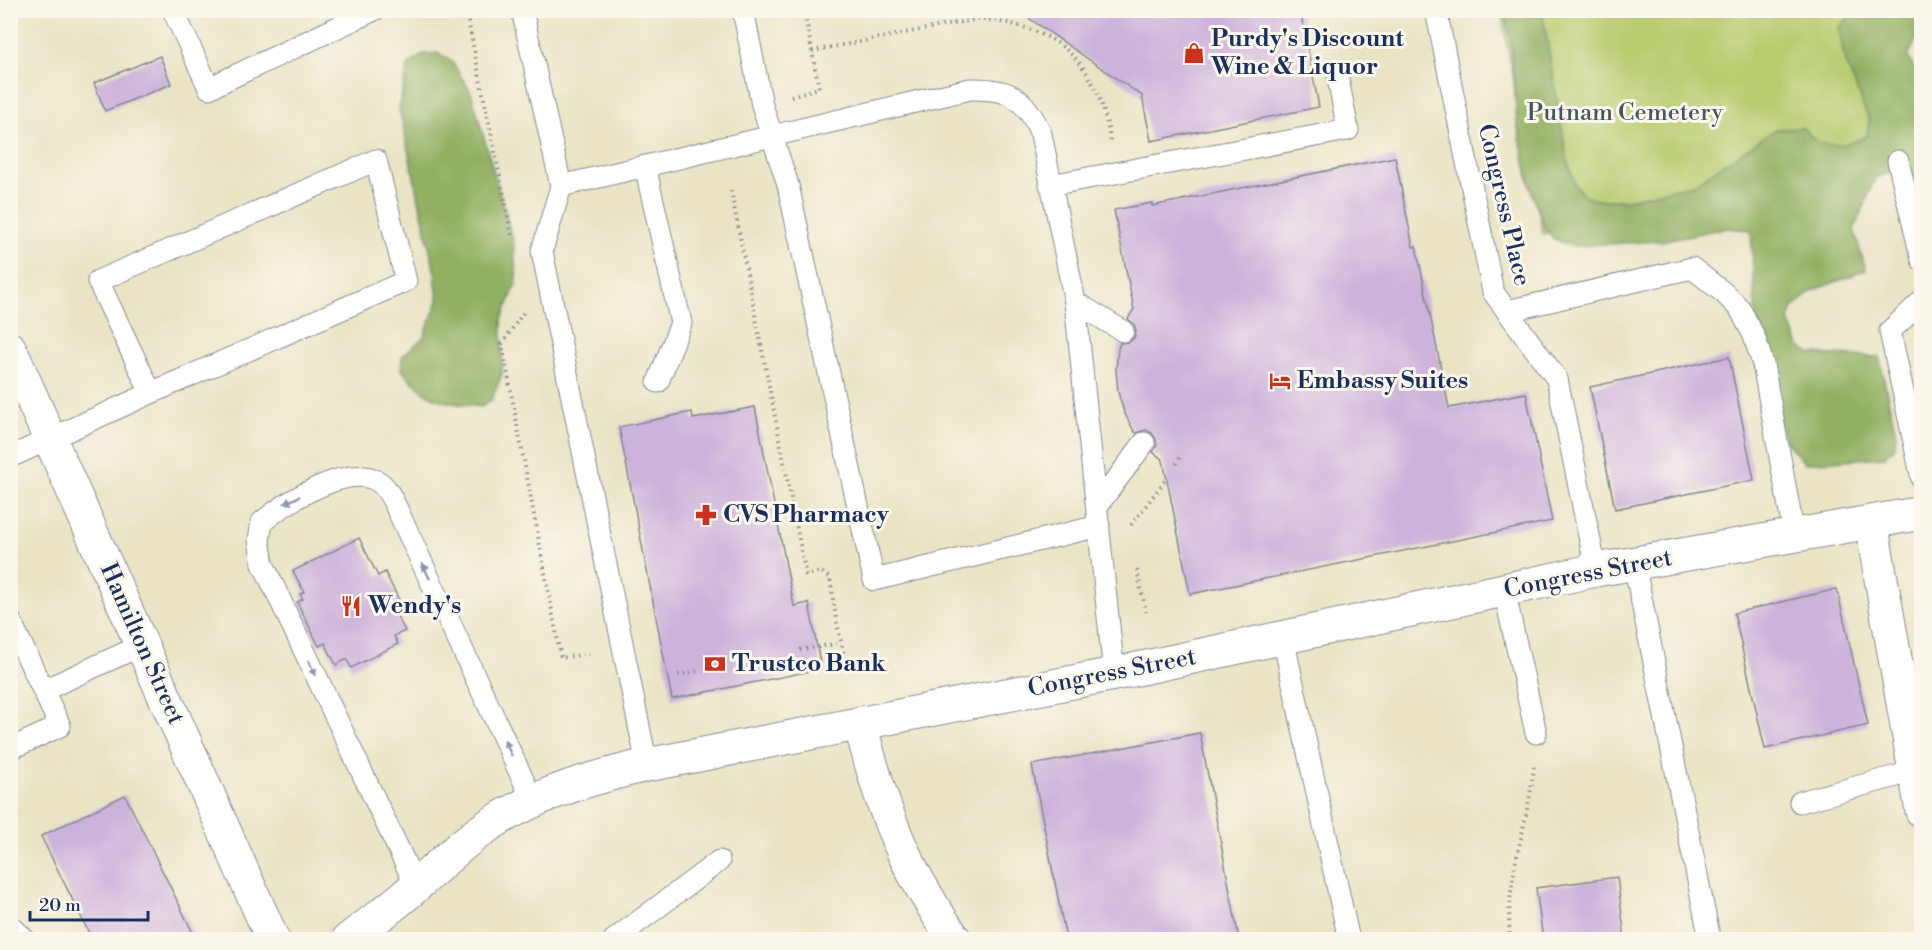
<svg xmlns="http://www.w3.org/2000/svg" width="1932" height="950" font-family="'Libre Bodoni',serif">
  <style>
    .green { fill: #b8cc70; stroke: #6a7e67; stroke-width: 1.5 }
    .forest { fill: #92b062; stroke: #567060; stroke-width: 1.5 }
    .building { fill: #cdb2db }
    .lines { fill: none; stroke-linecap: round; stroke-linejoin: round }
    .service-casing { stroke: #828a92; stroke-width: 23 }
    .minor-casing { stroke: #828a92; stroke-width: 35 }
    .tertiary-casing { stroke: #828a92; stroke-width: 35 }
    .path { stroke: #828a92; stroke-width: 4; stroke-dasharray: 1.5 4.5; stroke-linecap: butt }
    .service { stroke: #fff; stroke-width: 21 }
    .minor { stroke: #fff; stroke-width: 33 }
    .tertiary { stroke: #fff; stroke-width: 33 }
    .oneway { fill: #8d97ae }
    .labels { text-anchor: middle; dominant-baseline: central; stroke-width: 6; stroke-linejoin: round; paint-order: stroke }
    .poi-label { font-size: 24px; font-weight: bold; fill: #1b2f5e; stroke: #fbf7ec; text-anchor: start }
    .park-label { font-size: 24px; fill: #425662; stroke: #fbf7ec }
    .street-label { font-size: 24px; fill: #1b2f5e; stroke: #fbf7ec }
  </style>
  <rect width="100%" height="100%" fill="#fbf7ec"/>
  <filter id="ink" filterUnits="userSpaceOnUse"><feTurbulence type="fractalNoise" baseFrequency=".0167" numOctaves="2"/><feDisplacementMap in="SourceGraphic" scale="12" xChannelSelector="R" yChannelSelector="G"/><feConvolveMatrix kernelMatrix="1 2 1 2 8 2 1 2 1" color-interpolation-filters="sRGB"/></filter>
  <filter id="wash" filterUnits="userSpaceOnUse"><feTurbulence type="fractalNoise" baseFrequency=".008" numOctaves="4" result="noise"/><feDisplacementMap in="SourceGraphic" scale="24" xChannelSelector="R" yChannelSelector="G"/><feGaussianBlur stdDeviation="1.35" result="paint"/><feColorMatrix in="noise" values="0 0 0 0 0 0 0 0 0 0 0 0 0 0 0 0 0 1.4 0 .05"/><feComposite in="paint" operator="in"/></filter>
  <g filter="url(#wash)">
    <rect width="100%" height="100%" fill="#eae4c5"/>
    <path class="green" d="M 1501,11 L 1861,11 L 1921,159 L 1543,234 Z"/>
    <path class="forest" d="M 1504,11 L 1542,11 L 1567,158 L 1575,185 L 1584,195 L 1596,200 L 1625,200 L 1694,184 L 1776,129 L 1804,128 C 1807,131 1811,136 1814,139 C 1829,150 1852,144 1867,136 L 1869,120 L 1844,57 L 1839,28 L 1854,11 L 1921,11 L 1921,29 L 1908,56 L 1914,68 L 1921,73 L 1921,180 L 1899,169 L 1875,178 L 1854,230 L 1866,270 L 1812,291 L 1793,308 L 1789,320 L 1799,346 L 1811,354 L 1879,357 L 1896,435 L 1894,448 L 1883,457 L 1805,463 L 1787,443 L 1758,367 L 1751,230 L 1725,228 L 1661,241 L 1572,246 L 1554,239 L 1545,228 L 1531,191 L 1517,123 L 1511,40 Z
      M 437,53 L 450,59 L 471,92 L 513,240 L 517,282 L 502,319 L 502,374 L 492,399 L 482,407 C 439,401 430,403 401,369 L 402,356 L 423,338 L 438,301 L 435,273 L 399,108 L 408,66 L 423,54 Z"/>
    <g id="blocks">
      <path class="building" d="M 1017,10 L 1300,10 L 1319,107 L 1151,141 L 1142,96 Z
        M 160,56 L 171,84 L 105,111 L 94,83 Z
        M 1395,157 L 1413,247 L 1416,246 L 1449,408 L 1526,393 L 1552,521 L 1190,594 L 1163,460 L 1153,452 L 1157,445 L 1156,439 L 1152,433 L 1146,430 L 1136,433 L 1134,431 L 1124,412 L 1118,392 L 1116,370 L 1118,349 L 1120,343 L 1129,342 L 1134,338 L 1136,331 L 1134,324 L 1128,319 L 1134,309 L 1114,210 L 1152,203 L 1152,206 Z
        M 1729,357 L 1754,480 L 1615,509 L 1590,387 Z
        M 755,407 L 794,606 L 809,603 L 821,669 L 672,699 L 619,427 L 692,412 L 693,419 Z
        M 359,538 L 378,576 L 385,572 L 404,610 L 396,614 L 405,631 L 394,636 L 398,644 L 351,668 L 347,659 L 336,665 L 325,643 L 319,646 L 297,602 L 303,599 L 300,594 L 304,592 L 293,571 Z
        M 1837,589 L 1868,725 L 1765,749 L 1734,613 Z
        M 1200,733 L 1239,939 L 1066,939 L 1032,765 Z
        M 125,795 L 196,939 L 92,939 L 41,836 Z
        M 1617,877 L 1625,939 L 1543,939 L 1536,888 Z"/>
    </g>
  </g>
  <g filter="url(#ink)">
    <use href="#blocks" fill-opacity="0" stroke="#828a92" stroke-width="1.5"/>
    <g class="lines">
      <defs>
        <path id="service" d="M 173,10 L 209,88 L 374,10
          M 522,10 L 561,186 L 542,251 L 647,765
          M 743,10 L 762,105 L 788,185 L 874,580 L 1099,526
          M 1436,10 L 1493,292 L 1557,379 L 1596,570
          M 1898,161 L 1922,260
          M 645,166 L 681,323 L 658,382
          M 1050,185 L 1348,130 L 1338,79
          M 561,186 L 970,89 C 1010,88 1025,97 1041,134 L 1075,302 L 1114,674
          M 1922,301 L 1890,331 L 1922,479
          M 1075,302 L 1123,331
          M 1507,311 L 1692,268 L 1724,293 L 1740,309 L 1754,336 L 1763,364 L 1794,535
          M 10,457 L 151,393 L 406,281 L 376,160 L 98,281 L 151,393
          M 1097,506 L 1144,443
          M 1634,563 L 1710,940
          M 1504,590 L 1536,733
          M 10,620 L 60,726 L 10,749
          M 1283,638 L 1349,940
          M 44,690 L 142,645
          M 1800,802 L 1915,771
          M 416,886 L 263,564 L 259,540 L 262,522 C 286,502 349,462 379,482 C 387,487 393,501 397,509 L 533,801
          M 10,925 L 25,940
          M 614,940 L 719,861"/>
        <path id="minor" d="M 10,349 L 273,940
          M 1871,522 L 1922,811"/>
        <path id="tertiary" d="M 860,723 C 870,762 881,801 897,838 C 912,874 933,908 955,940
          M 348,940 C 371,922 395,905 416,886 C 442,863 465,840 494,822 C 542,792 592,778 647,765 L 1114,674 L 1596,570 L 1922,513"/>
      </defs>
      <use href="#service" class="service-casing"/>
      <use href="#minor" class="minor-casing"/>
      <use href="#tertiary" class="tertiary-casing"/>
      <path class="path" d="M 466,10 L 512,236
        M 812,51 L 978,19 C 1060,26 1098,62 1111,144
        M 791,96 L 819,88 L 804,10
        M 731,191 L 806,575 L 822,572 L 830,578 L 836,619 L 847,668
        M 523,313 L 502,344 L 561,658 L 592,653
        M 1176,464 L 1180,458
        M 1131,525 L 1167,478
        M 1137,570 L 1146,612
        M 800,650 L 841,643
        M 678,675 L 699,671
        M 1510,940 C 1504,879 1530,822 1534,763"/>
      <use href="#service" class="service"/>
      <use href="#minor" class="minor"/>
      <use href="#tertiary" class="tertiary"/>
    </g>
    <defs><path id="oneway-solid" d="M-6-.8H1V-3.2L6.5 0L1 3.2V.8H-6Z" transform="scale(1.5)"/></defs>
    <g class="oneway">
      <use href="#oneway-solid" transform="translate(292 500) rotate(155)"/>
      <use href="#oneway-solid" transform="translate(426 571) rotate(-115)"/>
      <use href="#oneway-solid" transform="translate(312 668) rotate(65)"/>
      <use href="#oneway-solid" transform="translate(508 748) rotate(-115)"/>
    </g>
  </g>
  <defs>
    <symbol id="shop-bare" viewBox="-9 -9 18 18"><path d="M-5-2.5h2.3a2.7 3.5 0 0 1 5.4 0H5L5.5 6h-11ZM-1.5-2.5h3a1.5 2.3 0 0 0-3 0Z" fill="#c8321e" stroke="#fbf7ec" stroke-width="2.5" paint-order="stroke"/></symbol>
    <symbol id="hotel-bare" viewBox="-9 -9 18 18"><path d="M-6-4.5h1.5V1H6V5H4.5V3h-9V5H-6ZM-4 0a1.8 1.8 0 1 1 3.6 0ZM.5 0V-2.5h3Q6-2.5 6 0Z" fill="#c8321e" stroke="#fbf7ec" stroke-width="2.5" paint-order="stroke"/></symbol>
    <symbol id="pharmacy-bare" viewBox="-9 -9 18 18"><path d="M-2-6h4v4h4v4h-4v4h-4v-4h-4v-4h4Z" fill="#c8321e" stroke="#fbf7ec" stroke-width="2.5" paint-order="stroke"/></symbol>
    <symbol id="restaurant-bare" viewBox="-9 -9 18 18"><path d="M-5-6h1v4h1v-4h1v4h1v-4h1v5L-1.5 .5V6h-2V.5L-5-1ZM5-6V6H3V1.5H1.5Q1.5-4 5-6Z" fill="#c8321e" stroke="#fbf7ec" stroke-width="2.5" paint-order="stroke"/></symbol>
    <symbol id="bank-bare" viewBox="-9 -9 18 18"><path d="M-6-4H6V4H-6ZM0-2.3a2.3 2.3 0 1 0 0 4.6a2.3 2.3 0 1 0 0-4.6Z" fill="#c8321e" stroke="#fbf7ec" stroke-width="2.5" paint-order="stroke"/></symbol>
  </defs>
  <g fill-rule="evenodd">
    <use href="#shop-bare" x="1179" y="38" width="30" height="30"/>
    <use href="#hotel-bare" x="1265" y="366" width="30" height="30"/>
    <use href="#pharmacy-bare" x="691" y="500" width="30" height="30"/>
    <use href="#restaurant-bare" x="336" y="591" width="30" height="30"/>
    <use href="#bank-bare" x="700" y="649" width="30" height="30"/>
  </g>
  <g class="labels">
    <g class="poi-label">
      <text x="1211" y="39">Purdy's Discount<tspan x="1211" dy="28">Wine &amp; Liquor</tspan></text>
      <text x="1297" y="381">Embassy Suites</text>
      <text x="723" y="515">CVS Pharmacy</text>
      <text x="368" y="606">Wendy's</text>
      <text x="732" y="664">Trustco Bank</text>
    </g>
    <g class="park-label">
      <text x="1625" y="113">Putnam Cemetery</text>
    </g>
    <g class="street-label">
      <text transform="translate(1504 205) rotate(77)">Congress Place</text>
      <text transform="translate(1588 574) rotate(-11)">Congress Street</text>
      <text transform="translate(142 644) rotate(66)">Hamilton Street</text>
      <text transform="translate(1112 673) rotate(-11)">Congress Street</text>
    </g>
  </g>
  <rect width="1932" height="950" fill="none" stroke="#fbf7ec" stroke-width="36"/>
  <path d="M30 911v9h118v-9" fill="none" stroke="#1b2f5e" stroke-width="3"/>
  <text x="39" y="911" font-size="18" fill="#1b2f5e" stroke="#fbf7ec" stroke-width="4.5" paint-order="stroke">20 m</text>
</svg>
